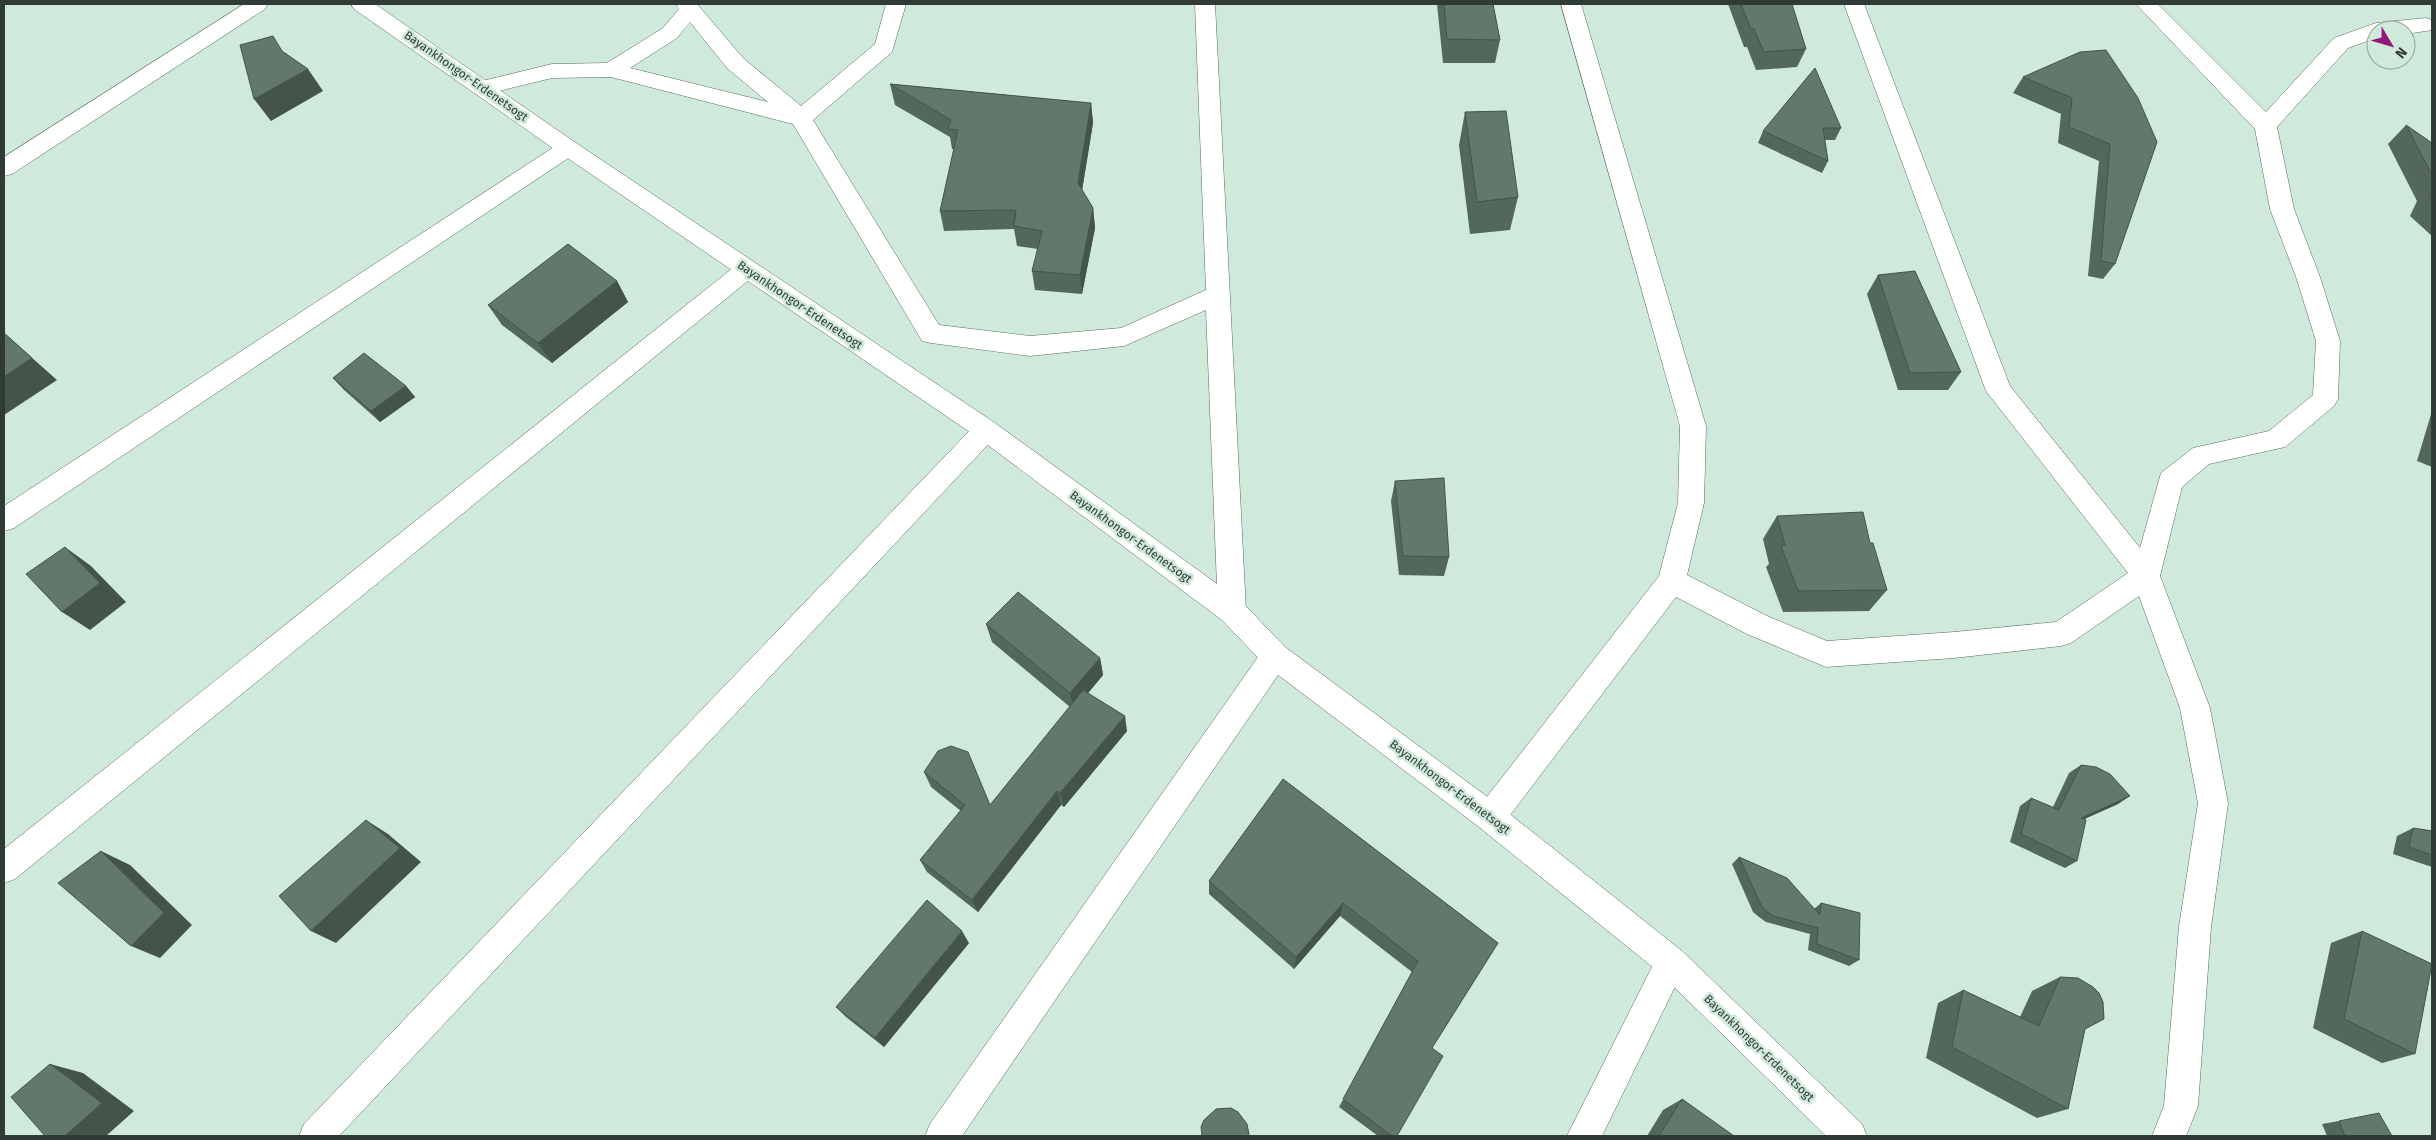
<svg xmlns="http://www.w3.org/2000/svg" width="2436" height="1140" font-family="'Fira Sans',sans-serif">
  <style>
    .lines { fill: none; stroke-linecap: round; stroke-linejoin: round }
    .minor-casing { stroke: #566c5f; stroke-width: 1 }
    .tertiary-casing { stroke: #566c5f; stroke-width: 1 }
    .minor { fill: #fff; fill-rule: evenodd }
    .tertiary { fill: #fff; fill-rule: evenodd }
    .wall { fill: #53675b }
    .shaded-wall { fill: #44544a }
    .building { fill: #61786a; stroke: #44544a }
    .labels { text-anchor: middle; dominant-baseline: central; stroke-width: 5; stroke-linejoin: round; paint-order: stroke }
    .street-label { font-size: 12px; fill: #313b35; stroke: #cfe9da }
  </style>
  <rect width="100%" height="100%" fill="#cfe9da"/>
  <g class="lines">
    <defs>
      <path id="minor" d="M 244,4 L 268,4 L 265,9 L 12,174 L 4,176 L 4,157 Z
        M 676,4 L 697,4 L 743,58 L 801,106 L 875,44 L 886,4 L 906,4 L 892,52 L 813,120 L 939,325 L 1030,336 L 1121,328 L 1206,290 L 1195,4 L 1215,4 L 1246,611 L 1242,620 L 1232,623 L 1222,620 L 1218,611 L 1206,310 L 1124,346 L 1030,356 L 931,343 L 922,341 L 793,124 L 611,77 L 552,78 L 482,95 L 474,93 L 471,88 L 474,83 L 552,64 L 607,63 L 663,28 L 679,9 ZM 690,22 L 727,68 L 768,102 L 630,68 L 677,38 Z
        M 1561,4 L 1581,4 L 1706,426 L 1704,503 L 1687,575 L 1767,616 L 1827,641 L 1954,632 L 2056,622 L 2128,573 L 1986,391 L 1844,4 L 1864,4 L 2010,386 L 2140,548 L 2161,473 L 2193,448 L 2269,431 L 2313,395 L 2316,341 L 2296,277 L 2270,209 L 2255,129 L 2136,4 L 2158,4 L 2266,112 L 2334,38 L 2376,23 L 2426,18 L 2432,20 L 2432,30 L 2406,34 L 2406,30 L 2376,30 L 2376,38 L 2348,48 L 2277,127 L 2294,209 L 2320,277 L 2340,341 L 2338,399 L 2334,406 L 2285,447 L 2209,464 L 2182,487 L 2160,576 L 2210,708 L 2228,803 L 2211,927 L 2198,1106 L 2186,1136 L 2152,1136 L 2164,1106 L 2179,927 L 2198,803 L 2180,708 L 2139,596 L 2071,643 L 2061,646 L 1954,658 L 1826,667 L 1747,634 L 1676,597 L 1501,827 L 1490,832 L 1479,827 L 1475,817 L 1479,807 L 1659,576 L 1678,503 L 1680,426 Z
        M 568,140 L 576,143 L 579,148 L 576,153 L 14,528 L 4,531 L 4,506 L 560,143 Z
        M 747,260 L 755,263 L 759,269 L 755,275 L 15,879 L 4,883 L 4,849 L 739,263 Z
        M 986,420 L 995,423 L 999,430 L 995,437 L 339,1136 L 299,1136 L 304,1124 L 977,423 Z
        M 1275,643 L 1285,647 L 1289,656 L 1285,665 L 962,1136 L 925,1136 L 930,1124 L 1265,647 Z
        M 1671,946 L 1682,951 L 1687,962 L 1602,1136 L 1567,1136 L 1660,951 Z"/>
      <path id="tertiary" d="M 351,4 L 375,4 L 576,143 L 995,423 L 1242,602 L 1285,647 L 1501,807 L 1682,951 L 1862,1124 L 1867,1136 L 1826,1136 L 1660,973 L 1479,827 L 1265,665 L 1222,620 L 977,437 L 560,153 L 354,9 Z"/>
    </defs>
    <use href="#minor" class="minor-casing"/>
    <use href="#tertiary" class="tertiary-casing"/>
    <use href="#minor" class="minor"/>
    <use href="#tertiary" class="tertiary"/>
  </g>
  <path class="wall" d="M 1437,4 L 1493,4 L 1500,40 L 1495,63 L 1443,63 Z
    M 1728,4 L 1792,4 L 1806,49 L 1797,67 L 1756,70 L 1747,47 L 1744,47 Z
    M 2106,50 L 2115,264 L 2103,279 L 2088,276 L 2099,161 L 2058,143 L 2061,114 L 2013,93 L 2023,77 Z
    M 1815,68 L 1841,128 L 1835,140 L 1825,140 L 1828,161 L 1822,173 L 1758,143 L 1763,131 Z
    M 890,84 L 1091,103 L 1093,123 L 1082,190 L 1093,208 L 1095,228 L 1082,294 L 1035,290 L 1032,271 L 1038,249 L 1017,246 L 1014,229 L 944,231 L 940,211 L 954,149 L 952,149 L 950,137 L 895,105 Z
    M 1465,112 L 1518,197 L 1510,230 L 1470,234 L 1459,145 Z
    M 2406,125 L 2432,143 L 2432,236 L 2410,216 L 2417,201 L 2388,144 Z
    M 1878,275 L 1961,372 L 1948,390 L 1898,390 L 1867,294 Z
    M 617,281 L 628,302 L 552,363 L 502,325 L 488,305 Z
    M 333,378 L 406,386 L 415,397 L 380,422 L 343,389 Z
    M 2432,411 L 2432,467 L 2417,461 Z
    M 1395,481 L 1449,557 L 1444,576 L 1399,575 L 1391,501 Z
    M 1777,516 L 1870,543 L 1887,590 L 1869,611 L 1783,612 L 1766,567 L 1769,564 L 1763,539 Z
    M 986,624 L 1100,658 L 1103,675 L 1088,693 L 1127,731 L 1064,807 L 1061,805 L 978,912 L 927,872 L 920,860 L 961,811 L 931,787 L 924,772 L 990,805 L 1070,707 L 992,642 Z
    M 2081,765 L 2118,804 L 2083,819 L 2077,861 L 2065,868 L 2010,842 L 2020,806 L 2031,798 L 2053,807 L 2069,773 Z
    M 1283,779 L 1498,943 L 1432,1048 L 1397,1136 L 1378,1136 L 1339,1107 L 1412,972 L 1340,916 L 1294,969 L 1209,894 L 1209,881 Z
    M 2413,828 L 2432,831 L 2432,867 L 2393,854 L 2397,836 Z
    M 1739,857 L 1814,909 L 1821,903 L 1859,960 L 1849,966 L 1808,950 L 1810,934 L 1766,922 L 1759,917 L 1753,912 L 1732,864 Z
    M 2362,931 L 2415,1054 L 2382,1063 L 2313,1028 L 2331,943 Z
    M 969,943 L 884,1047 L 846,1017 L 836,1007 Z
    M 2060,977 L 2085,1029 L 2068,1109 L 2037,1118 L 1926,1058 L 1938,1003 L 1963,990 L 2020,1017 L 2032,991 Z
    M 1682,1099 L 1734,1136 L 1647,1136 L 1663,1110 Z
    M 2339,1121 L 2392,1136 L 2327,1136 L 2322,1124 Z"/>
  <path class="shaded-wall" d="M 308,69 L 323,91 L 271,121 L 254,99 Z
    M 1091,103 L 1093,123 L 1080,203 L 1078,183 Z
    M 1093,208 L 1095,228 L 1082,294 L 1080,275 Z
    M 617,281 L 628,302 L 552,363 L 538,343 Z
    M 4,333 L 57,380 L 4,415 Z
    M 406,386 L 415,397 L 380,422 L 371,411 Z
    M 65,547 L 91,566 L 126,602 L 90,630 L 62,612 Z
    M 1100,658 L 1103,675 L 1074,710 L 1070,693 Z
    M 1125,716 L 1127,731 L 1064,807 L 1060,793 Z
    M 1057,791 L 1061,805 L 978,912 L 972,900 Z
    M 2130,796 L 2118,804 L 2069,826 L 2081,818 Z
    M 366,820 L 388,834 L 421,862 L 336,943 L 311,931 Z
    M 101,851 L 130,865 L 192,925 L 160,958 L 131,946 Z
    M 1343,903 L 1340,916 L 1294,969 L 1296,957 Z
    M 962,931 L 969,943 L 884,1047 L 875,1038 Z
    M 50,1064 L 83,1073 L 134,1111 L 106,1136 L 65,1136 Z"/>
  <path class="building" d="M 1444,4 L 1493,4 L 1500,40 L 1447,39 Z
    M 1741,4 L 1792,4 L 1806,49 L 1764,52 L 1754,29 L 1751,29 Z
    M 273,36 L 282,51 L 308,69 L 254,99 L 240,45 Z
    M 2106,50 L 2138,98 L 2157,142 L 2115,264 L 2101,261 L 2110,144 L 2069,127 L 2072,98 L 2023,77 L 2080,52 Z
    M 1815,68 L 1841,128 L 1823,128 L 1828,161 L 1763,131 Z
    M 890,84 L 1091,103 L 1078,183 L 1093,208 L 1080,275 L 1032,271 L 1042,231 L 1014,226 L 1016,210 L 940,211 L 958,130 L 948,129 L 951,120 Z
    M 1506,111 L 1518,197 L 1477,202 L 1465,112 Z
    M 2406,125 L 2432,143 L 2432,175 Z
    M 2432,191 L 2432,200 L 2429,197 Z
    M 568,244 L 617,281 L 538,343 L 488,305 Z
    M 1915,271 L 1961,372 L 1910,373 L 1878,275 Z
    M 4,333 L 32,358 L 4,377 Z
    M 364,353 L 406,386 L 371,411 L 333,378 Z
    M 1444,478 L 1449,557 L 1403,556 L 1395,481 Z
    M 1863,512 L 1870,543 L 1873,543 L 1887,590 L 1798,591 L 1781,546 L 1785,545 L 1777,516 Z
    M 65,547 L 100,583 L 62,612 L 26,574 Z
    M 1018,592 L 1100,658 L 1070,693 L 986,624 Z
    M 1083,690 L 1125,716 L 1060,793 L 1057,791 L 972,900 L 920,860 L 965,805 L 924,772 L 938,751 L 951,746 L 968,752 L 990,805 Z
    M 2081,765 L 2096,767 L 2110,774 L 2130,796 L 2081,818 L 2086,820 L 2077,861 L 2021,834 L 2031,798 L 2059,810 Z
    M 1283,779 L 1498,943 L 1432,1048 L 1443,1056 L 1397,1136 L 1392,1136 L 1343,1099 L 1418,961 L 1343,903 L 1296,957 L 1209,881 Z
    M 366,820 L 400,848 L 311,931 L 279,896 Z
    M 2413,828 L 2432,831 L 2432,855 L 2409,847 Z
    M 101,851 L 164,913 L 131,946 L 58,883 Z
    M 1739,857 L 1787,878 L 1820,915 L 1821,903 L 1860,913 L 1859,960 L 1817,944 L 1818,928 L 1773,916 L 1766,911 L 1761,905 Z
    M 927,900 L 962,931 L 875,1038 L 836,1007 Z
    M 2362,931 L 2432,964 L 2415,1054 L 2344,1019 Z
    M 2060,977 L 2078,978 L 2093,987 L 2099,993 L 2103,1002 L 2104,1019 L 2085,1029 L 2068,1109 L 1952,1047 L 1963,990 L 2039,1026 Z
    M 50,1064 L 102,1103 L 65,1136 L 45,1136 L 11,1097 Z
    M 1682,1099 L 1734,1136 L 1659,1136 Z
    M 1231,1108 L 1238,1112 L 1247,1124 L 1249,1134 L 1248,1136 L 1202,1136 L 1201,1127 L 1204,1120 L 1216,1109 Z
    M 2379,1113 L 2392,1136 L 2345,1136 L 2339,1121 Z"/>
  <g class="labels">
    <g class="street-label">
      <text transform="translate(466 76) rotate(35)">Bayankhongor-Erdenetsogt</text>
      <text transform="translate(800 305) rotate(34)">Bayankhongor-Erdenetsogt</text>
      <text transform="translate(1131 537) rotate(36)">Bayankhongor-Erdenetsogt</text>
      <text transform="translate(1450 787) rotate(37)">Bayankhongor-Erdenetsogt</text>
      <text transform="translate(1759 1048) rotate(44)">Bayankhongor-Erdenetsogt</text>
    </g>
  </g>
  <rect width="2436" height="1140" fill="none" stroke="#313b35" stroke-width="10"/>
  <g transform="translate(2391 45) rotate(128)"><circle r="24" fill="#cfe9da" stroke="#90a398"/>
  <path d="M0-4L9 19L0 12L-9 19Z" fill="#911876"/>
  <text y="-8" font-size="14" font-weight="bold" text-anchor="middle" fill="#313b35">N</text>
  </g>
</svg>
